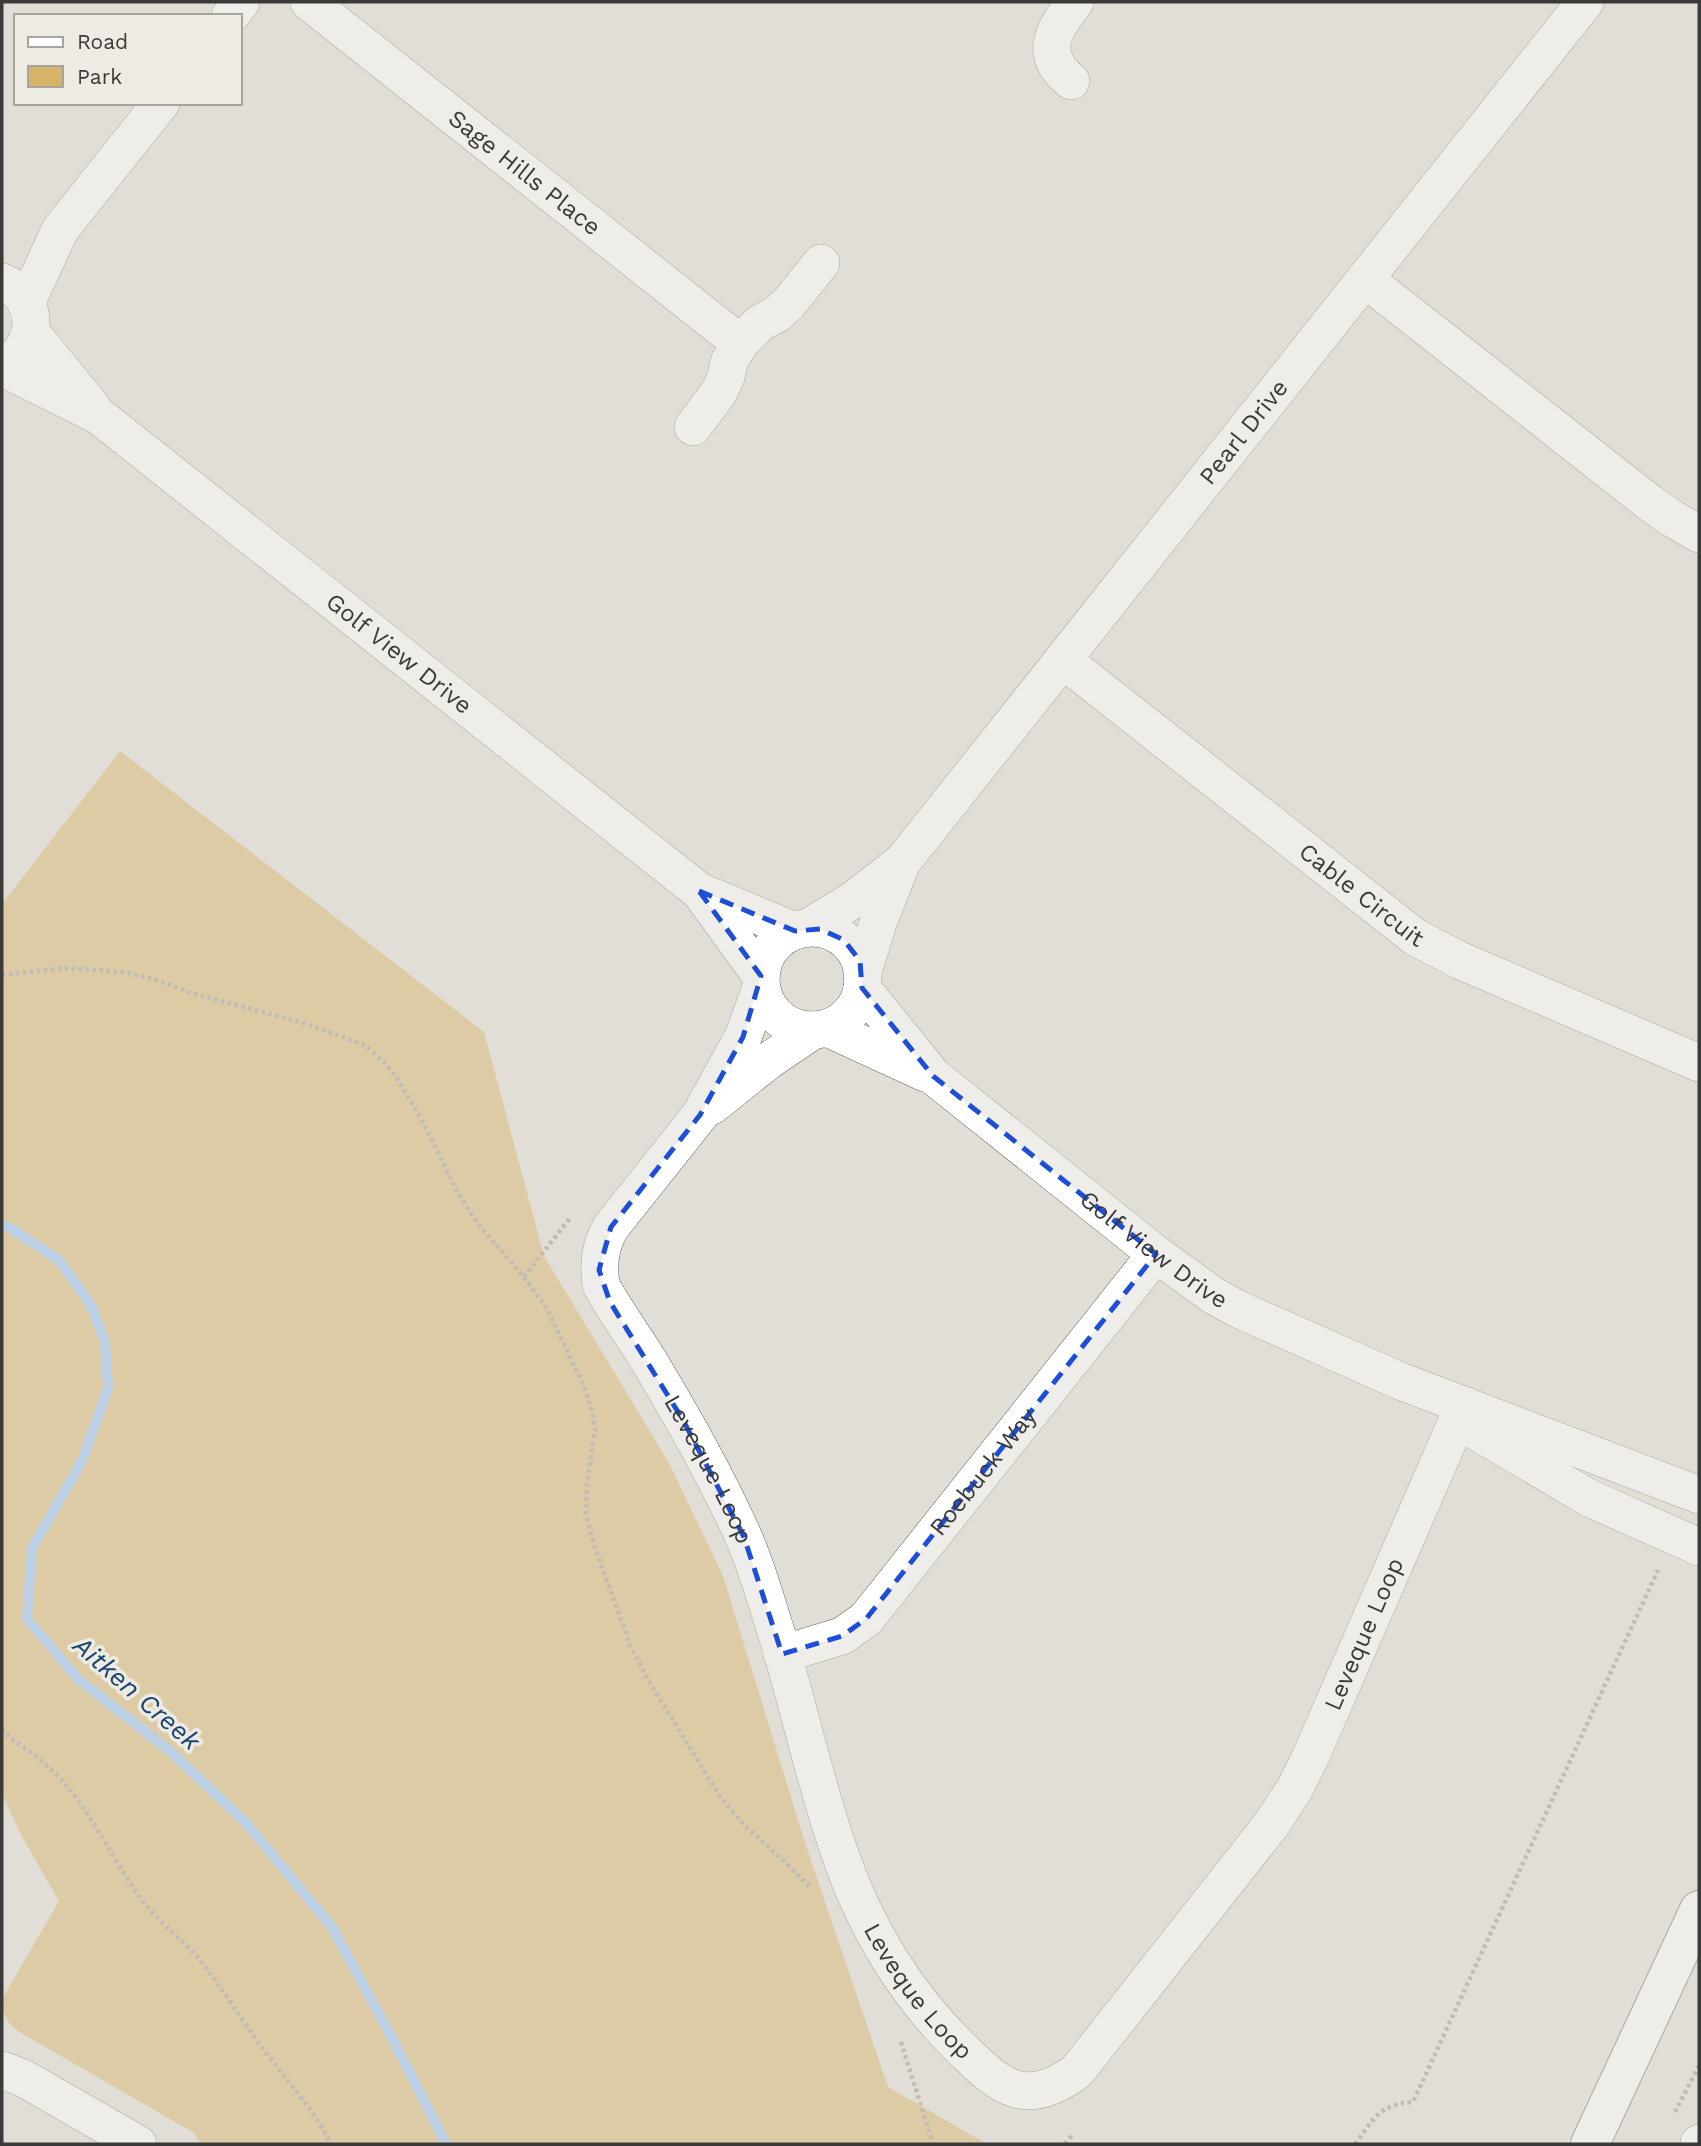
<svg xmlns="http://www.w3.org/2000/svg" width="1701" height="2146" font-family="'Work Sans',sans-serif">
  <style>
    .green { fill: #d5b369 }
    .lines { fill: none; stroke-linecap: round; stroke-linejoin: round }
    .stream { stroke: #8ebff7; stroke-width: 10 }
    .street-casing { stroke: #66645e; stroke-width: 38 }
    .secondary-casing { stroke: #66645e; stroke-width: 40 }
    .path { stroke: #96938f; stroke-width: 4.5; stroke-dasharray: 3.5 3.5; stroke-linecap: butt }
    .street { stroke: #fff; stroke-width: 37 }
    .secondary { stroke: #fff; stroke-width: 38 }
    .marked { fill: none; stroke: #1d4ed8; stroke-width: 5; stroke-dasharray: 14 9; stroke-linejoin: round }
    .labels { text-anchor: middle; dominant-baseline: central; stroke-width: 7; stroke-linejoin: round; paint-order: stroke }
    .street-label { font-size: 24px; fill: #3b3a38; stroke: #eeebe4 }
    .water-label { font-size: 26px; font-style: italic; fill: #194470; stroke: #eeebe4 }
  </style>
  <rect width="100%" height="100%" fill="#e1ded7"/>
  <path class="green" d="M 120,751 L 484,1032 L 544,1256 L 669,1463 L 723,1576 L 806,1846 L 888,2087 L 987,2144 L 201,2144 L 194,2133 L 16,2030 C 4,2019 0,2009 5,1994 L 59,1901 L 20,1833 L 2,1794 L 2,904 Z"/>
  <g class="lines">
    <path class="stream" d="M 2,1225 L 10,1228 L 59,1260 L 91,1305 L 105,1342 L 108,1388 L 82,1461 L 32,1548 L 27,1619 L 78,1679 L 170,1751 L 245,1822 L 332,1927 L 391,2036 L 446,2144"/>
    <defs>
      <g id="street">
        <path id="s1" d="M 309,2 L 740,343 L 729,362 L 726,377 L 719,392 L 693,427"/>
        <path d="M 230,16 L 241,2"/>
        <path d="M 1071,81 C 1038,55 1053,29 1075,2"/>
        <path d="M 1365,279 L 1650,503 L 1673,519 L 1699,534"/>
        <path d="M 2,282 C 43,298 38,348 2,368"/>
        <path d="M 26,304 L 60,230 L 161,103"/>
        <path d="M 30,331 L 92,407"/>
        <path d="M 740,343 L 760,323 L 777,314 L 789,303 L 821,263"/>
        <path id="s2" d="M 3,368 L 99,416 L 699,891 L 795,931"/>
        <path id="s3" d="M 1063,660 L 1415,937 L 1459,960 L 1699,1063"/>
        <path d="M 700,892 L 761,976"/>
        <path id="s4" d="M 807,928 L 853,900 L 903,861 L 1585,2"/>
        <circle cx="812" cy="979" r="51"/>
        <path d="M 862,975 L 878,923 L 902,862"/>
        <path id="s5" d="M 761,988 L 743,1037 L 700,1115 L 611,1227 C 600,1246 598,1263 601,1285 C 615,1311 633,1335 649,1361 C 683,1418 717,1477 744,1538 C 758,1570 767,1604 778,1638 C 799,1708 815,1782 839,1851 C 864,1926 907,1997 964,2051 C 1002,2089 1028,2108 1077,2071 L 1271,1825 L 1294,1790 L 1310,1758 L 1464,1405"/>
        <path id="s6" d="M 862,988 L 933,1076 L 1156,1254 L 1214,1296 L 1240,1310 L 1400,1381 L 1699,1495"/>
        <path d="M 827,1028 L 925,1073"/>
        <path d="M 712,1106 L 768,1061 L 814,1030"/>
        <path d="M 1462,1423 L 1589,1498 L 1699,1547"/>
        <path id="s7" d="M 782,1654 L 842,1636 L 866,1619 L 1156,1254"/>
        <path d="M 2,2070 L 23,2078 L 138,2144"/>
        <path d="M 1699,2144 L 1699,2143"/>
      </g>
      <path id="secondary" d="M 1590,2144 L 1699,1910"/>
    </defs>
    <use href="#street" class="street-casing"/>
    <use href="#secondary" class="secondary-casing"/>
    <path class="path" d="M 2,975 L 65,968 L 125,972 L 157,980 L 194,994 L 297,1021 L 346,1038 L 367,1047 L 382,1060 L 397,1078 L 425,1126 L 459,1195 L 479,1225 L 524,1277 L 547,1309 L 584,1386 L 593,1414 L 595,1430 L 587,1482 L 586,1515 L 595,1548 L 631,1647 L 650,1683 L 721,1798 L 744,1825 L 783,1860 L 811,1888
      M 524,1277 L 571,1217
      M 2,1729 L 9,1737 C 28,1751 51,1766 66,1785 C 97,1822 116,1867 146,1905 C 161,1924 182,1939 198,1958 C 221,1986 241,2019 263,2049 C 287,2080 313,2109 331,2144
      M 901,2042 L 933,2144
      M 1675,2112 L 1699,2066
      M 1065,2144 L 1073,2134
      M 1355,2144 C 1374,2119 1379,2104 1413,2102 L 1658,1570"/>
    <use href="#street" class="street"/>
    <use href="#secondary" class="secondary"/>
  </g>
  <path d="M0 0H1701V2146H0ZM 699,891 L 795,931 L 820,929 L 844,940 L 860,961 L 862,988 L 933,1076 L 1156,1254 L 866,1619 L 842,1636 L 782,1654 L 744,1537 L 683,1420 L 610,1302 L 599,1270 L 611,1227 L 700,1115 L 743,1037 L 761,976 Z" fill="#e1ded7" fill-opacity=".55" fill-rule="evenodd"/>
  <path class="marked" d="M 699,891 L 795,931 L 820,929 L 844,940 L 860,961 L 862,988 L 933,1076 L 1156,1254 L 866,1619 L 842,1636 L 782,1654 L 744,1537 L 683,1420 L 610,1302 L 599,1270 L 611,1227 L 700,1115 L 743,1037 L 761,976 Z"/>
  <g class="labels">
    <g class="street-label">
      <text stroke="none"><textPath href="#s1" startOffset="275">Sage Hills Place</textPath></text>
      <text stroke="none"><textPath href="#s4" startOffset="665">Pearl Drive</textPath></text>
      <text stroke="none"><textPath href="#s2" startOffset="490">Golf View Drive</textPath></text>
      <text stroke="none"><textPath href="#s3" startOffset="380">Cable Circuit</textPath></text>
      <text stroke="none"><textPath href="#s6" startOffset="394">Golf View Drive</textPath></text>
      <text stroke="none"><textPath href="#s5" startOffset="558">Leveque Loop</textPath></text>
      <text stroke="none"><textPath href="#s7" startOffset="280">Roebuck Way</textPath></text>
      <text stroke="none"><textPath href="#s5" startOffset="1858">Leveque Loop</textPath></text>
      <text stroke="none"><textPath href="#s5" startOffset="1125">Leveque Loop</textPath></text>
    </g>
    <g class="water-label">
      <text transform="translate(137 1693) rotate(41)">Aitken Creek</text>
    </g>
  </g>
  <rect width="1701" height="2146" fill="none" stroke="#3b3a38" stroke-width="7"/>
  <rect x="14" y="14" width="228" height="91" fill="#eeebe4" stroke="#a6a49f" stroke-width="2"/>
  <rect x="28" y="37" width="35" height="10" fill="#ffffff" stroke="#a6a49f" stroke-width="2"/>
  <text x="77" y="49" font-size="21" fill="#3b3a38">Road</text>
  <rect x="28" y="66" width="35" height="21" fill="#d5b369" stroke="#a6a49f" stroke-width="2"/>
  <text x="77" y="84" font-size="21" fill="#3b3a38">Park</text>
</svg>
